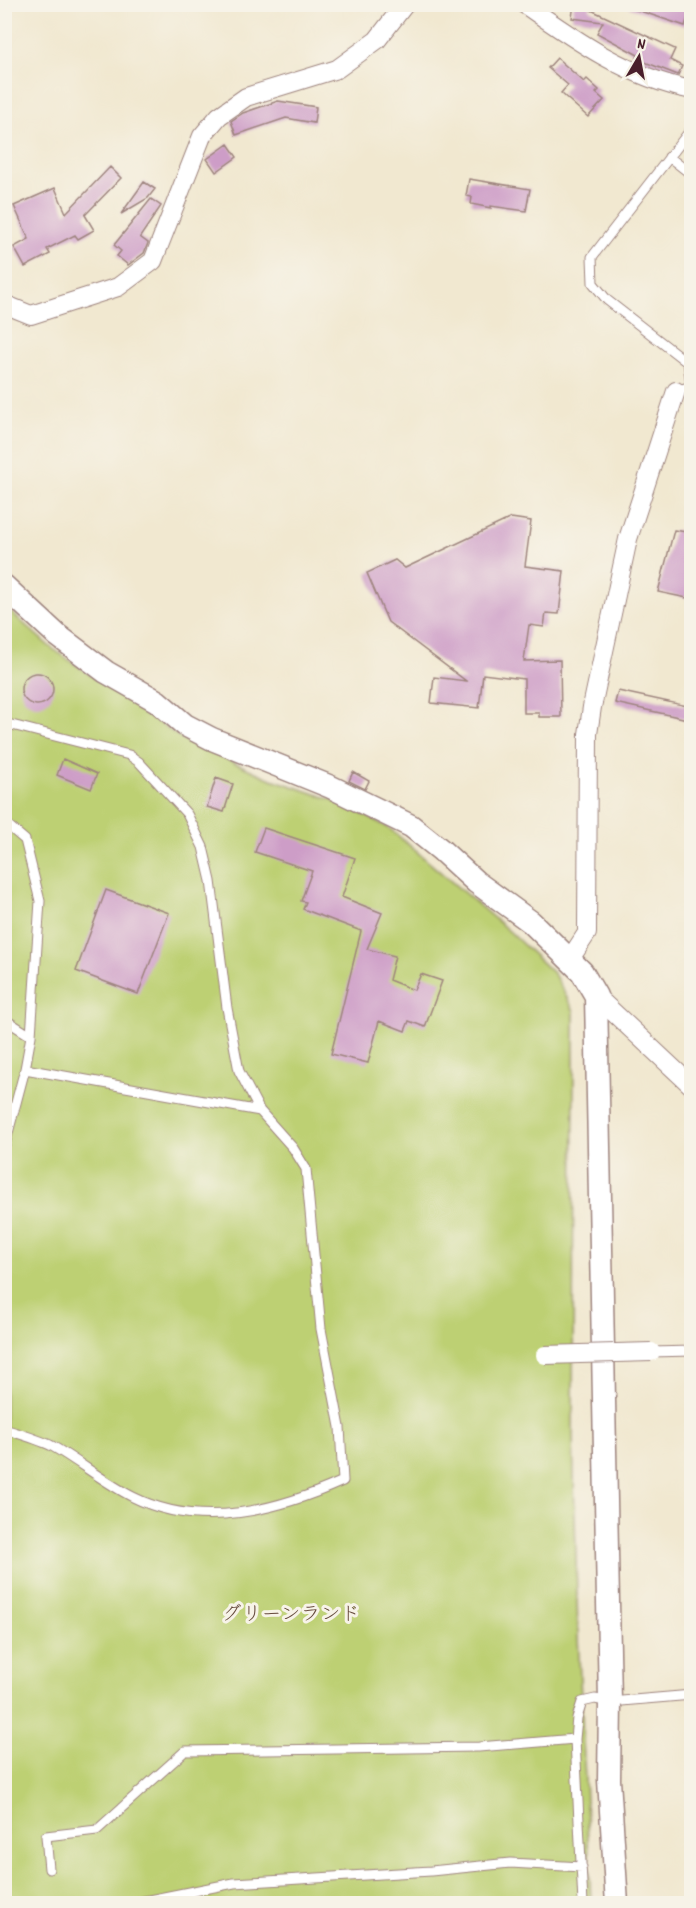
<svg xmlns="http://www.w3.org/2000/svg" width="696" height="1908" font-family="Dekko,'Klee One',sans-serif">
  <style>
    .green { fill: #bdd073; stroke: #84784f; stroke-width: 1.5 }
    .building { fill: #cd9dc7 }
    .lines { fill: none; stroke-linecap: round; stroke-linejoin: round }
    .service-casing { stroke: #9e847e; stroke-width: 11 }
    .minor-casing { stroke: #9e847e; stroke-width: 20 }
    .tertiary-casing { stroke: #9e847e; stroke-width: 25 }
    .service { stroke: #fff; stroke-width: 9 }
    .minor { stroke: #fff; stroke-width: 18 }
    .tertiary { stroke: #fff; stroke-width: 22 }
    .minor-bridge-casing { stroke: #9e847e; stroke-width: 20; stroke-linecap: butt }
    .minor-bridge { stroke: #fff; stroke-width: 18 }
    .labels { text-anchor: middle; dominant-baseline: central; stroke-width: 6; stroke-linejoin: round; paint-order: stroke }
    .park-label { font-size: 20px; fill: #674b3d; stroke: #f7f3e8 }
  </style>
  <rect width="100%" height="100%" fill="#f7f3e8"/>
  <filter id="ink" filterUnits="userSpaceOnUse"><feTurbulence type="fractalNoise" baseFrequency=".0167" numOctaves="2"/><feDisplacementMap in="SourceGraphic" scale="12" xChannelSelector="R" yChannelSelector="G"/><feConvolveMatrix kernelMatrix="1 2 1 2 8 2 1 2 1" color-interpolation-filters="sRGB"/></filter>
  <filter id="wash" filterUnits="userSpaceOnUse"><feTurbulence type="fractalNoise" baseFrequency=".008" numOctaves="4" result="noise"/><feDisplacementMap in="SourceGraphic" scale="24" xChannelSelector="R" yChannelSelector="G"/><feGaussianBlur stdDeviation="1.35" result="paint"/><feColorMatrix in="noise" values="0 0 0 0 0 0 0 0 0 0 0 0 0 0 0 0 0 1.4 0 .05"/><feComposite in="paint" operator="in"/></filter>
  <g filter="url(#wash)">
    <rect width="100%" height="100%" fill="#f1e8d0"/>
    <path class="green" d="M 4,606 L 49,646 L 184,740 L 269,778 L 339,802 L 389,828 L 510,932 L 554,974 L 574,1011 L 573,1436 L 578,1636 L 591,1903 L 5,1903 Z"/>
    <g id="blocks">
      <path class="building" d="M 574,4 L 591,4 L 589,9 L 675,49 L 670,60 L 682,66 L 678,75 L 637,59 L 638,55 L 597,33 L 603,22 L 572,18 Z
        M 629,4 L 692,4 L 692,6 L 685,26 L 628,7 Z
        M 557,58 L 584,82 L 587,79 L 599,90 L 596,93 L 604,100 L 588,117 L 561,93 L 568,85 L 548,68 Z
        M 278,101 L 316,107 L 314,123 L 286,118 L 236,135 L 231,121 L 243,113 Z
        M 228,144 L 237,157 L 216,172 L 207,159 Z
        M 110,167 L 121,178 L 85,215 L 94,230 L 78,239 L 75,235 L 47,249 L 50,254 L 25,267 L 14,247 L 29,239 L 14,206 L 55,188 L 66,213 Z
        M 469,179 L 530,189 L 526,211 L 491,206 L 491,208 L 471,204 L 472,197 L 466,196 Z
        M 144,182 L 155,189 L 148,198 L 121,214 Z
        M 151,199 L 161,206 L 140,237 L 148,243 L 144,253 L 128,265 L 117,256 L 121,251 L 114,245 Z
        M 511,518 L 531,521 L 525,566 L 564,571 L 559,614 L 546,613 L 544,627 L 529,625 L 524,661 L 560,660 L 561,717 L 539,717 L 539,713 L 524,713 L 524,679 L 483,674 L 479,708 L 431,703 L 434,677 L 466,681 L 388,622 L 367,573 L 395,560 L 405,568 Z
        M 674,530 L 692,533 L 692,599 L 658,592 Z
        M21 689a16 16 0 1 1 32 0a16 16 0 1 1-32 0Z
        M 618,691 L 692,707 L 692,720 L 615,703 Z
        M 63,759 L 97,774 L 91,789 L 57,775 Z
        M 353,772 L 369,781 L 365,789 L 349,781 Z
        M 216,778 L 233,784 L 224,812 L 207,807 Z
        M 264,828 L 355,858 L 342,897 L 382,913 L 367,949 L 395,956 L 389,980 L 414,990 L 421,974 L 442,981 L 425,1027 L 409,1021 L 405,1031 L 379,1021 L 368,1063 L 331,1054 L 361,931 L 303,909 L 306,902 L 301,901 L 312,871 L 255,852 Z
        M 106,890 L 169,913 L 138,994 L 76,971 Z"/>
    </g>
  </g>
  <g filter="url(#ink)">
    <use href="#blocks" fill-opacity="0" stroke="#9e847e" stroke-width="1.5"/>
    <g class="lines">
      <defs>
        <path id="service" d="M 669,157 L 692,175
          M 676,391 L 691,386 L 688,363 L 607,300 L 593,283 L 592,257 L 692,128
          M 4,723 L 129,755 L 139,762 L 187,814 L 203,847 L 211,881 L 227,1008 L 239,1071 L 260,1111 L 293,1148 L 306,1169 L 321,1329 L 340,1427 L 343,1481 C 278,1510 201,1531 133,1497 C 105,1483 80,1462 52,1446 C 38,1439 20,1434 4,1429
          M 4,822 L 25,840 L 40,901 L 31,1036 L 25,1069 L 4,1148
          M 4,1019 L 31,1036
          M 25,1069 L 260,1111
          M 651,1352 L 692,1351
          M 49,1869 L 46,1836 L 97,1830 L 185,1751 L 479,1747 L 575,1739
          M 129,1904 L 234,1883 L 431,1871 L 510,1863 L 582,1867
          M 583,1904 L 575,1739 L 577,1718 L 582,1702 L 595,1699 L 610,1702 L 692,1695"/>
        <path id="minor" d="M 524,4 C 575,40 629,78 692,90
          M 4,304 L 31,315 L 118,287 L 153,261 L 202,136 L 219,116 L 246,97 L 337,69 L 377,40 L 405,4
          M 570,959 L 587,933 L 588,734 L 592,707 L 628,539 L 676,391
          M 596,996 L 692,1086"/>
        <path id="tertiary" d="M 4,586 L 57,635 L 106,672 L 157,701 L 185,725 L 212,739 L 331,787 L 411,826 L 441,850 L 476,882 L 531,922 L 582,972 L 596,996 L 610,1702 L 609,1780 L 617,1904"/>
      </defs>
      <use href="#service" class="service-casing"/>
      <use href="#minor" class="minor-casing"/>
      <use href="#tertiary" class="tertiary-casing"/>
      <use href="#service" class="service"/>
      <use href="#minor" class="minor"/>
      <use href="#tertiary" class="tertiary"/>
      <defs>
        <path id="minor-bridge" d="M 545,1355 L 651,1352"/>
      </defs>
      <use href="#minor-bridge" class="minor-bridge-casing"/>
      <use href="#minor-bridge" class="minor-bridge"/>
    </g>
  </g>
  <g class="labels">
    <g class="park-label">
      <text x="291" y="1616">グリーンランド</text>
    </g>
  </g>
  <rect width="696" height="1908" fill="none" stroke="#f7f3e8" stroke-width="24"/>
  <g transform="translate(639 57) rotate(10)" stroke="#f7f3e8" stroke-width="4.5" paint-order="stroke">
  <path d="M0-4.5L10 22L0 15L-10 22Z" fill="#4a1f2b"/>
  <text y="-9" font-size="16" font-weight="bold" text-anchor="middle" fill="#4a1f2b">N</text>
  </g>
</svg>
